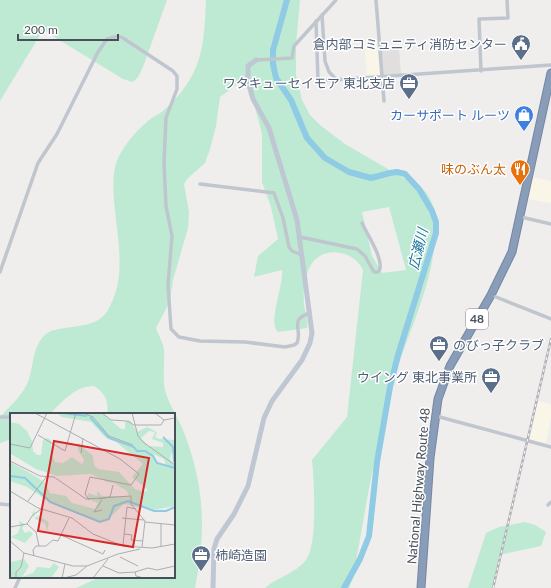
<svg xmlns="http://www.w3.org/2000/svg" width="551" height="588" font-family="Lato,'Noto Sans JP',sans-serif">
<style>
.commercial{fill:#faf6e7}
.education{fill:#e1dfde}
.green{fill:#beead3;fill-rule:evenodd}
.lines{fill:none;stroke-linecap:round;stroke-linejoin:round}
.river{stroke:#8fcbe4;stroke-width:6}
.highway-casing{stroke:#7487a4;stroke-width:9}
.street{stroke:#bfc6ce;stroke-width:3.5}
.secondary{stroke:#bfc7d3;stroke-width:5}
.highway{stroke:#899cb8;stroke-width:7}
.rail-casing{stroke:#b0b2b7;stroke-width:2.5}
.rail{stroke:#fff;stroke-width:1;stroke-dasharray:3;stroke-linecap:butt}
.labels{text-anchor:middle;stroke-width:3;stroke-linejoin:round;paint-order:stroke}
.shield{fill:#fff;stroke:#7e848b;stroke-width:1}
.shield-label{font-size:12px;font-weight:bold;fill:#474f59}
.service-label{font-size:13px;fill:#4e5e75;stroke:#fff;text-anchor:end}
.shop-label{font-size:13px;fill:#366cbe;stroke:#fff;text-anchor:end}
.food-label{font-size:13px;fill:#c56008;stroke:#fff;text-anchor:end}
.street-label{font-size:13px;fill:#474f59;stroke:#fff}
.water-label{font-size:14px;font-style:italic;fill:#18749b;stroke:#fff}
.inset-river{fill:none;stroke:#8fcbe4;stroke-width:2}
.inset-road{fill:none;stroke:#acaeb2;stroke-width:1}
.view{fill:#d62828;fill-opacity:0.15;stroke:#d62828;stroke-width:2}
.inset-edge{fill:none;stroke:#474f59;stroke-width:2}
</style>
<rect width="100%" height="100%" fill="#f0eded"/>
<g class="commercial">
<path d="M377 39 380 75 367 76 364 40Z"/>
<path d="M532 177 551 181V203L527 199Z"/>
<path d="M538 401 551 404V418L546 443 530 440Z"/>
</g>
<path class="education" d="M399 49 401 74 383 75 381 50Z"/>
<g class="green">
<path d="M0 0H167L143 67 138 77 133 82 123 79 43 30 0 101Z"/>
<path d="M206 0H300L296 45V75L302 100 310 115 320 125 345 144 424 190C440 208 437 233 433 256 426 300 405 340 393 383 375 447 365 513 353 578L349 588H265C277 577 295 574 306 560 318 545 314 480 312 460L347 417 363 270C354 250 322 245 311 265 304 276 303 291 304 304 305 313 309 319 307 328L278 332C267 322 284 286 282 270L254 277 258 256 278 239 271 207 262 182V134L247 77 220 97 216 126 210 149 205 163 187 179 184 184 189 212 188 228 173 280 170 301 156 328C158 334 161 339 163 345 166 354 162 377 165 390 169 406 180 420 185 435 205 489 206 532 195 588H76L100 577H174V414H107C109 401 105 393 94 386 75 386 63 401 50 414H11V439L0 443V417C10 406 22 396 28 382 34 366 32 346 46 334 51 330 59 329 65 328 95 323 104 325 115 294 130 251 102 190 119 156 126 143 137 130 148 121 152 117 158 115 163 111 202 76 204 49 206 0ZM389 207 406 270 382 273 372 256 362 212Z"/>
<path d="M525 522 535 525 546 532 541 546 499 555 493 588H468L486 533 499 527Z"/>
</g>
<g class="lines">
<path class="river" d="M287 0 273 50V64L276 78 291 100 307 138 325 158 349 172 371 178 390 173 397 172 405 174 419 189 432 211 436 222V233L398 355 390 387 377 462 369 536 360 559 344 588"/>
<g class="highway-casing">
<path id="highway" d="M421 588 430 458 438 399 450 366 491 295 512 252 551 73"/>
</g>
<g class="street">
<path d="M376 0 384 101"/>
<path d="M322 15 325 61 329 72 338 81"/>
<path d="M316 21 318 81 551 65"/>
<path d="M256 60 292 58 294 46 336 0"/>
<path d="M481 71 479 19 508 18 507 0"/>
<path d="M200 184 274 193 283 218 289 247 292 251 302 255"/>
<path d="M521 217 551 224"/>
<path d="M300 237 357 249 365 256 374 272H378C387 263 366 233 362 223"/>
<path d="M0 272 38 163 57 134 98 52 107 39 118 36 123 38 173 71 177 76V89L166 118 164 163 166 206 172 236 168 285 171 329 179 337 200 341 245 342 285 347 294 345 297 343C303 329 288 320 310 313"/>
<path d="M491 295 551 319"/>
<path d="M30 414H43"/>
<path d="M436 416 551 447"/>
<path d="M0 417H11"/>
<path d="M0 504 11 505"/>
<path d="M548 505 551 502"/>
<path d="M15 588 20 577"/>
</g>
<path class="secondary" d="M213 588 214 549 217 539 234 514 248 486 264 418 272 401 302 360 310 343 312 333 297 220 269 128 253 99 248 82V66L256 60"/>
<use href="#highway" class="highway"/>
<g class="rail-casing">
<path id="rail" d="M493 588 551 339"/>
</g>
<use href="#rail" class="rail"/>
</g>
<defs>
<g id="civic-pin" transform="scale(1)"><path d="M0 17L-7.5 6A9.5 9.5 0 1 1 7.5 6Z" fill="#5c6f8a" stroke="#fff"/><path d="M-.6-6.5H3V-4.5H.6V-3L4-1V1h2V6H-6V1h2V-1L-.6-3ZM-1.2 2.5V6h2.4V2.5Z" fill="#fff"/></g>
<g id="office-pin" transform="scale(1)"><path d="M0 17L-7.5 6A9.5 9.5 0 1 1 7.5 6Z" fill="#5c6f8a" stroke="#fff"/><path d="M-6-3h4V-5.5h4V-3h4V5H-6ZM-1-4.5V-3h2v-1.5ZM-6 0V1H6V0Z" fill="#fff"/></g>
<g id="shop-pin" transform="scale(1)"><path d="M0 17L-7.5 6A9.5 9.5 0 1 1 7.5 6Z" fill="#3f7fe0" stroke="#fff"/><path d="M-5-2.5h2.3a2.7 3.5 0 0 1 5.4 0H5L5.5 6h-11ZM-1.5-2.5h3a1.5 2.3 0 0 0-3 0Z" fill="#fff"/></g>
<g id="restaurant-pin" transform="scale(1)"><path d="M0 17L-7.5 6A9.5 9.5 0 1 1 7.5 6Z" fill="#e8710a" stroke="#fff"/><path d="M-5-6h1v4h1v-4h1v4h1v-4h1v5L-1.5 .5V6h-2V.5L-5-1ZM5-6V6H3V1.5H1.5Q1.5-4 5-6Z" fill="#fff"/></g>
</defs>
<g fill-rule="evenodd">
<use href="#civic-pin" x="521" y="44"/>
<use href="#office-pin" x="409" y="83"/>
<use href="#shop-pin" x="524" y="115"/>
<use href="#restaurant-pin" x="520" y="169"/>
<use href="#office-pin" x="439" y="345"/>
<use href="#office-pin" x="491" y="377"/>
<use href="#office-pin" x="201" y="555"/>
</g>
<g class="labels">
<rect class="shield" x="466" y="309" width="22" height="20" rx="3"/>
<g class="shield-label">
<text x="477" y="323">48</text>
</g>
<g class="service-label">
<text x="507" y="49">倉内部コミュニティ消防センター</text>
<text x="395" y="88">ワタキューセイモア 東北支店</text>
<text x="453" y="350" text-anchor="start">のびっ子クラブ</text>
<text x="477" y="382">ウイング 東北事業所</text>
<text x="215" y="560" text-anchor="start">柿崎造園</text>
</g>
<g class="shop-label">
<text x="510" y="120">カーサポート ルーツ</text>
</g>
<g class="food-label">
<text x="506" y="174">味のぶん太</text>
</g>
<g class="street-label">
<text transform="translate(418 486) rotate(-85)" y="5">National Highway Route 48</text>
</g>
<g class="water-label">
<text transform="translate(418 249) rotate(-76)" y="5">広瀬川</text>
</g>
</g>
<g transform="translate(10 413)">
<rect width="165" height="165" fill="#f0eded"/>
<path d="M47 0H92L111 16H115V9L120 7 127 19 137 14 147 19 145 24 149 26 164 27 165 38 161 41 160 46 165 53V93L143 97 114 91 96 108 89 109 35 86 17 74 0 68V49L27 64 35 70 40 80 56 83 62 90 85 96 88 90 77 86 78 80 87 83V78L92 83H119L117 78 104 70 97 69 81 61 47 63 26 56 1 41 0 9 9 11 17 18 22 28 23 38 27 42H31L33 27 37 25 41 27 42 42 45 49 53 50 62 44 72 51 74 47 68 37V30L83 43 84 52 88 56 109 59 125 76 134 79 138 77 122 64 133 51 105 28 96 25 81 9 52 4ZM139 18 145 19 142 26 153 30V34L138 33 131 25ZM143 41 154 46 156 53 145 48ZM25 96 24 105 28 103 39 109 37 118 35 110 25 106 22 101ZM9 108 15 111 12 115 15 120 20 118 23 121 15 130 1 124 8 120 10 114ZM14 146 19 153 12 164 23 160 27 154 40 155 44 150 49 154 41 165H0V149Z" fill="#beead3" fill-rule="evenodd"/>
<path class="inset-river" d="M53 0 77 3M80 4 99 25 124 34 127 38H135L143 43 147 50 165 55M153 24 163 34 164 49M0 63 15 65 40 89 90 109 99 106 104 93 118 88 144 98H156L165 94"/>
<path class="inset-road" d="M25 0 110 46 129 61 121 72 80 64 75 81 79 87M73 0 83 4 99 23 123 32M92 0 101 7 117 8 124 12H151L154 7M122 0 128 23 133 29 165 52M145 0 154 7 165 5M28 22 55 38 66 0M0 31 20 35 37 0M71 40 73 25M0 48 30 63 44 64 76 86 121 83V91L135 108 132 134M0 78 28 95 62 105 83 121 113 133 142 135 165 131M89 86 100 84 103 72M92 87 84 99 92 97M18 88 37 63M112 105 134 107M135 109 165 112M17 111 26 119 29 133M17 111 22 103 31 96M151 111V134M0 114 17 111M114 121 122 122 121 127 133 128M51 122 93 141 95 137M0 128 14 140 63 153H77L108 141 130 136M113 132 117 94 126 96M24 143 23 137 26 133H36L43 127 48 128 59 105M110 144 128 153M93 153 109 160 125 159 138 155 147 157 165 153M125 159 126 163 134 165M6 165V159L11 154 14 140M52 165 55 151M54 165 66 162 77 153M83 165 98 146"/>
<path class="view" d="M44 28 139 45 123 134 28 118Z"/>
<rect width="165" height="165" class="inset-edge"/>
</g>
<path d="M18 34v6h100v-6" fill="none" stroke="#474f59" stroke-width="2"/>
<text x="24" y="34" font-size="12" fill="#474f59" stroke="#ffffff" stroke-width="3" paint-order="stroke">200 m</text>
</svg>
